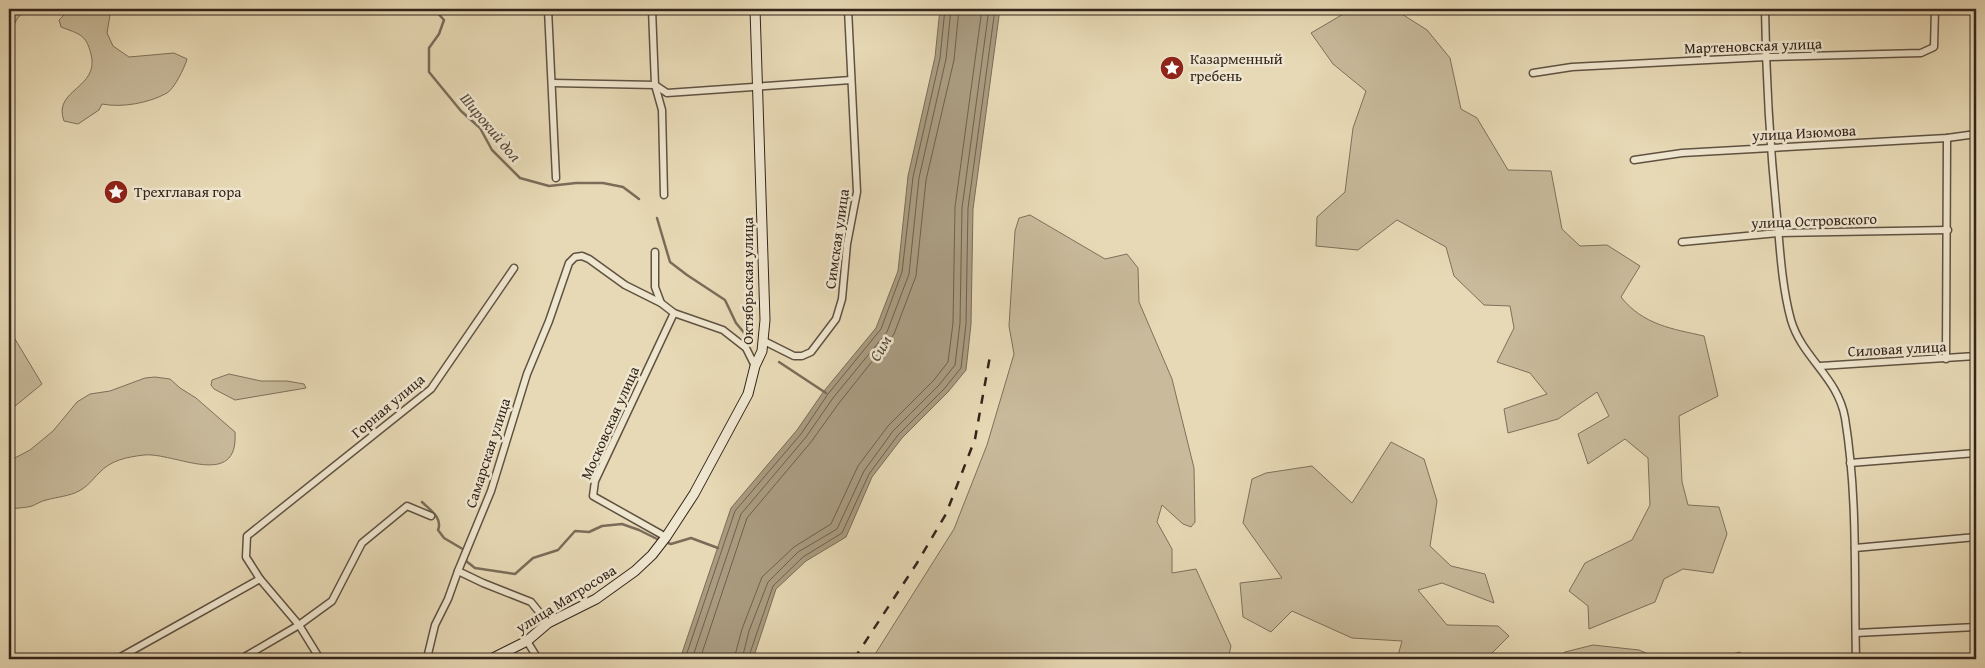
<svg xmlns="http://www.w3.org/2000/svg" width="1985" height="668" font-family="'Gentium Book Plus',serif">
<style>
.green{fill:#c8ba9b;stroke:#7e705c}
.water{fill:#aa9c81;stroke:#7a6c59}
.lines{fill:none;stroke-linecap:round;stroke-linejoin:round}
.shore{stroke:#6e604e;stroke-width:1}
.stream{stroke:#7a6c59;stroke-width:2.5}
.street-casing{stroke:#605242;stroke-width:9}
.secondary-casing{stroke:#33251c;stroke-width:11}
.street{stroke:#efe6cf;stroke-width:6}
.secondary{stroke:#efe6cf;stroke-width:9}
.rail{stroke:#33251c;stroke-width:2.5;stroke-dasharray:9 9;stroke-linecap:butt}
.labels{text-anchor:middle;stroke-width:5;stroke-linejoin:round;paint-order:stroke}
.street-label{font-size:15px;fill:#33251c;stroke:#efe6cf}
.poi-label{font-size:15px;fill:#33251c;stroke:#efe6cf;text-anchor:start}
.water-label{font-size:16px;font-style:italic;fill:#57493a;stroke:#efe6cf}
</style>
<rect width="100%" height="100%" fill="#e7d9b5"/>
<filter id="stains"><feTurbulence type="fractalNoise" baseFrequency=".004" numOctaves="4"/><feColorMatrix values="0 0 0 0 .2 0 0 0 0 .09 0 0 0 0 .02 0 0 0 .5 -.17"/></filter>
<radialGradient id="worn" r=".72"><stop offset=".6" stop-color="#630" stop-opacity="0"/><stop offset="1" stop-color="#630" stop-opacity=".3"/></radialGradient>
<g class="green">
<path d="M9 9H25L17 19 9 34Z"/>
<path d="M70 9H111L107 33 113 46 129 57 174 53 187 59C185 67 174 89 167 93 149 103 122 108 102 104L99 110 78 124 64 121C52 89 100 89 91 54 86 34 79 34 61 27L59 20Z"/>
<path d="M1346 9H1394L1427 30 1450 58 1461 109 1477 118 1508 170 1551 171 1562 229 1580 246 1607 245 1640 266 1621 297C1643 325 1673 329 1704 336L1718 396 1679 416 1682 482 1688 505 1719 507 1727 534 1713 573 1683 569 1664 579 1655 602 1589 629 1588 606 1569 591 1585 563 1632 540 1650 505 1648 458 1625 439 1588 464 1578 434 1609 416 1597 392 1558 419 1508 433 1504 409 1547 394 1530 373 1497 362 1514 328 1510 306 1484 305 1454 276 1446 247 1397 220 1358 250 1316 246 1317 217 1345 192 1353 128 1366 91 1333 64 1311 33 1345 13Z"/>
<path d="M1030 215 1105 259 1127 254 1138 268 1139 302 1172 379 1194 468 1195 522 1191 527 1183 524 1162 505 1157 522 1172 549V573L1196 569 1231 646 1228 659H872L954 529 987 445 1014 354 1009 326 1015 231 1019 218Z"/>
<path d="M9 329 42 384 9 411Z"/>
<path d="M229 374 261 381H287L304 384 306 388 235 400 214 389 211 385 212 380Z"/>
<path d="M155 377 170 379 180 388 196 398 235 432C239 491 174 452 144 455 127 457 111 460 99 473 92 480 88 486 79 491 70 496 57 497 46 500 41 501 37 504 32 506 25 508 16 508 9 509V461L30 450 53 431 77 402 90 394 110 391 145 378Z"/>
<path d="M1391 442 1424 459 1437 501 1430 546 1451 566 1485 574 1494 603 1442 583 1418 590 1447 625 1498 626 1509 636 1486 659H1397L1402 641 1352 638 1292 611 1271 632 1243 617 1240 583 1282 578 1243 523 1252 479 1266 473 1312 466 1352 503Z"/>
<path d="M1593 645 1639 650 1660 659H1556L1565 652Z"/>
<path d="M1740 652 1741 659H1712Z"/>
</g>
<path class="water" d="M940 9H1000L973 209 971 324 966 370 948 392 902 438 872 477 846 537 806 561 776 589 753 659H680L731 508 797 430 824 391 876 328 898 271 908 176 935 57Z"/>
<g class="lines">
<g class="shore">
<path d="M685 659 735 511 801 434 828 394 881 329 902 272 913 177 940 58 945 9"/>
<path d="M692 659 741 514 806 437 833 398 887 332 909 274 919 178 946 59 951 9"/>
<path d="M700 659 747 518 811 442 839 403 894 334 916 276 926 180 954 60 959 9"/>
<path d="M734 659 742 629 762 577 794 547 831 524 858 466 888 426 934 380 948 362 953 323 955 207 982 9"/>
<path d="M742 659 749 631 768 582 798 552 837 529 864 471 893 431 939 385 955 365 960 323 962 208 989 9"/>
<path d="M748 659 773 586 803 557 842 533 869 474 898 435 944 389 961 368 966 324 968 208 995 9"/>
</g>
<g class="stream">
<path d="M434 9 444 20 439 34 429 48V72L461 111 480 128 492 150 520 178 549 186 576 183H603L623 187 639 199"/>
<path d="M657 218 670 262 687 275 725 300 736 323 746 335 749 343"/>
<path d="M779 362 826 393"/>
<path d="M422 502C430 510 443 518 438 530L444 538 466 551"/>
<path d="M665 542 671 544 691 538 718 548"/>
<path d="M467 556 466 561 475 568 515 574 533 558 558 550 575 531 589 532 602 526 622 524 639 530 659 540"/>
</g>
<g class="street-casing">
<g id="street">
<path d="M548 9 556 178"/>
<path d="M652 9 655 85 662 110 664 195"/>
<path d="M1765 9C1766 78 1770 147 1777 216 1780 250 1782 287 1791 320 1802 358 1838 377 1845 418 1858 498 1854 579 1856 659"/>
<path d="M1533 73 1572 67 1766 57 1921 53 1934 47 1935 9"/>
<path d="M553 83 655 85 667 93 851 80"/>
<path d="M1634 160 1682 153 1947 138 1976 134"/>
<path d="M1682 242 1778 233 1948 230"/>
<path d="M655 252V287L661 303"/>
<path d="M764 341 794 356H802L811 352 836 319 842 299 847 244 857 192 848 9"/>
<path d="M1946 359 1947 138"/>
<path d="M1820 366 1976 356"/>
<path d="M1850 463 1976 453"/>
<path d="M666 537 593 496 595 481 674 313"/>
<path d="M1855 548 1976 537"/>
<path d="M458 571 483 583 531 602 548 623"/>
<path d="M260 579 246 557 247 536 431 389 514 268"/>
<path d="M1856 633 1976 627"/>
<path d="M527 641 538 659"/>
<path d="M117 659 260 579 299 625 320 659"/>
<path d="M241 659 299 625 332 601 362 543 407 506 431 516"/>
<path d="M429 659 428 654 435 625 448 599 458 571 491 491 527 374 549 321 569 263 575 257 582 256 589 259 625 285 661 303 674 313 723 330 746 348 755 366"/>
</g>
</g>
<g class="secondary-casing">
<path id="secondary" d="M491 659 527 641 548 623 596 599 635 571 652 555 666 537 694 494 748 394 755 366 762 351 765 320 755 9"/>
</g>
<use href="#street" class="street"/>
<use href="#secondary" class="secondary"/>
<path class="rail" d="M854 659 917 563 946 514 975 439 990 356"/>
</g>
<defs>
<g id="sight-disc" transform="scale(1.25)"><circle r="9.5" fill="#8f2418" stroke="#efe6cf"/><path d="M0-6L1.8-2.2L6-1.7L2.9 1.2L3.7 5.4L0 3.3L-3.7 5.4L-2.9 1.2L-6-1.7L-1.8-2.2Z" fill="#fff"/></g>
</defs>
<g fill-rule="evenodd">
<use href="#sight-disc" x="1172" y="68"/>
<use href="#sight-disc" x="116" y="192"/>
</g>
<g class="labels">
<g class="street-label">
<text transform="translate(1753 46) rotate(-2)" y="5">Мартеновская улица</text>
<text transform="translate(1804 133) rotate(-3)" y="5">улица Изюмова</text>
<text transform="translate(1814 221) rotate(-2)" y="5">улица Островского</text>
<text transform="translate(837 239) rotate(-82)" y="5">Симская улица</text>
<text transform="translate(748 281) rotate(-90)" y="5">Октябрьская улица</text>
<text transform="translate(1897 349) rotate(-3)" y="5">Силовая улица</text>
<text transform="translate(388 406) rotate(-40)" y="5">Горная улица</text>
<text transform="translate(610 423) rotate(-66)" y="5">Московская улица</text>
<text transform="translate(488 453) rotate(-72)" y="5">Самарская улица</text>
<text transform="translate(566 599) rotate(-32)" y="5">улица Матросова</text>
</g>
<g class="poi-label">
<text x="1190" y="64">Казарменный<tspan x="1190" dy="17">гребень</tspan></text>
<text x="134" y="197">Трехглавая гора</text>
</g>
<g class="water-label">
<text transform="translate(491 127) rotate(50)" y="6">Широкий дол</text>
<text transform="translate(880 348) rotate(-59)" y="6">Сим</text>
</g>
</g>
<rect width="1985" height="668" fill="none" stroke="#e7d9b5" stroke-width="30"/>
<rect x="10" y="10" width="1965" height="648" fill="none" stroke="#33251c" stroke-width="2.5"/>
<rect x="15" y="15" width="1955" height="638" fill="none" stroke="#33251c"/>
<rect width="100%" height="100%" filter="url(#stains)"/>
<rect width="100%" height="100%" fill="url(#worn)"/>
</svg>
